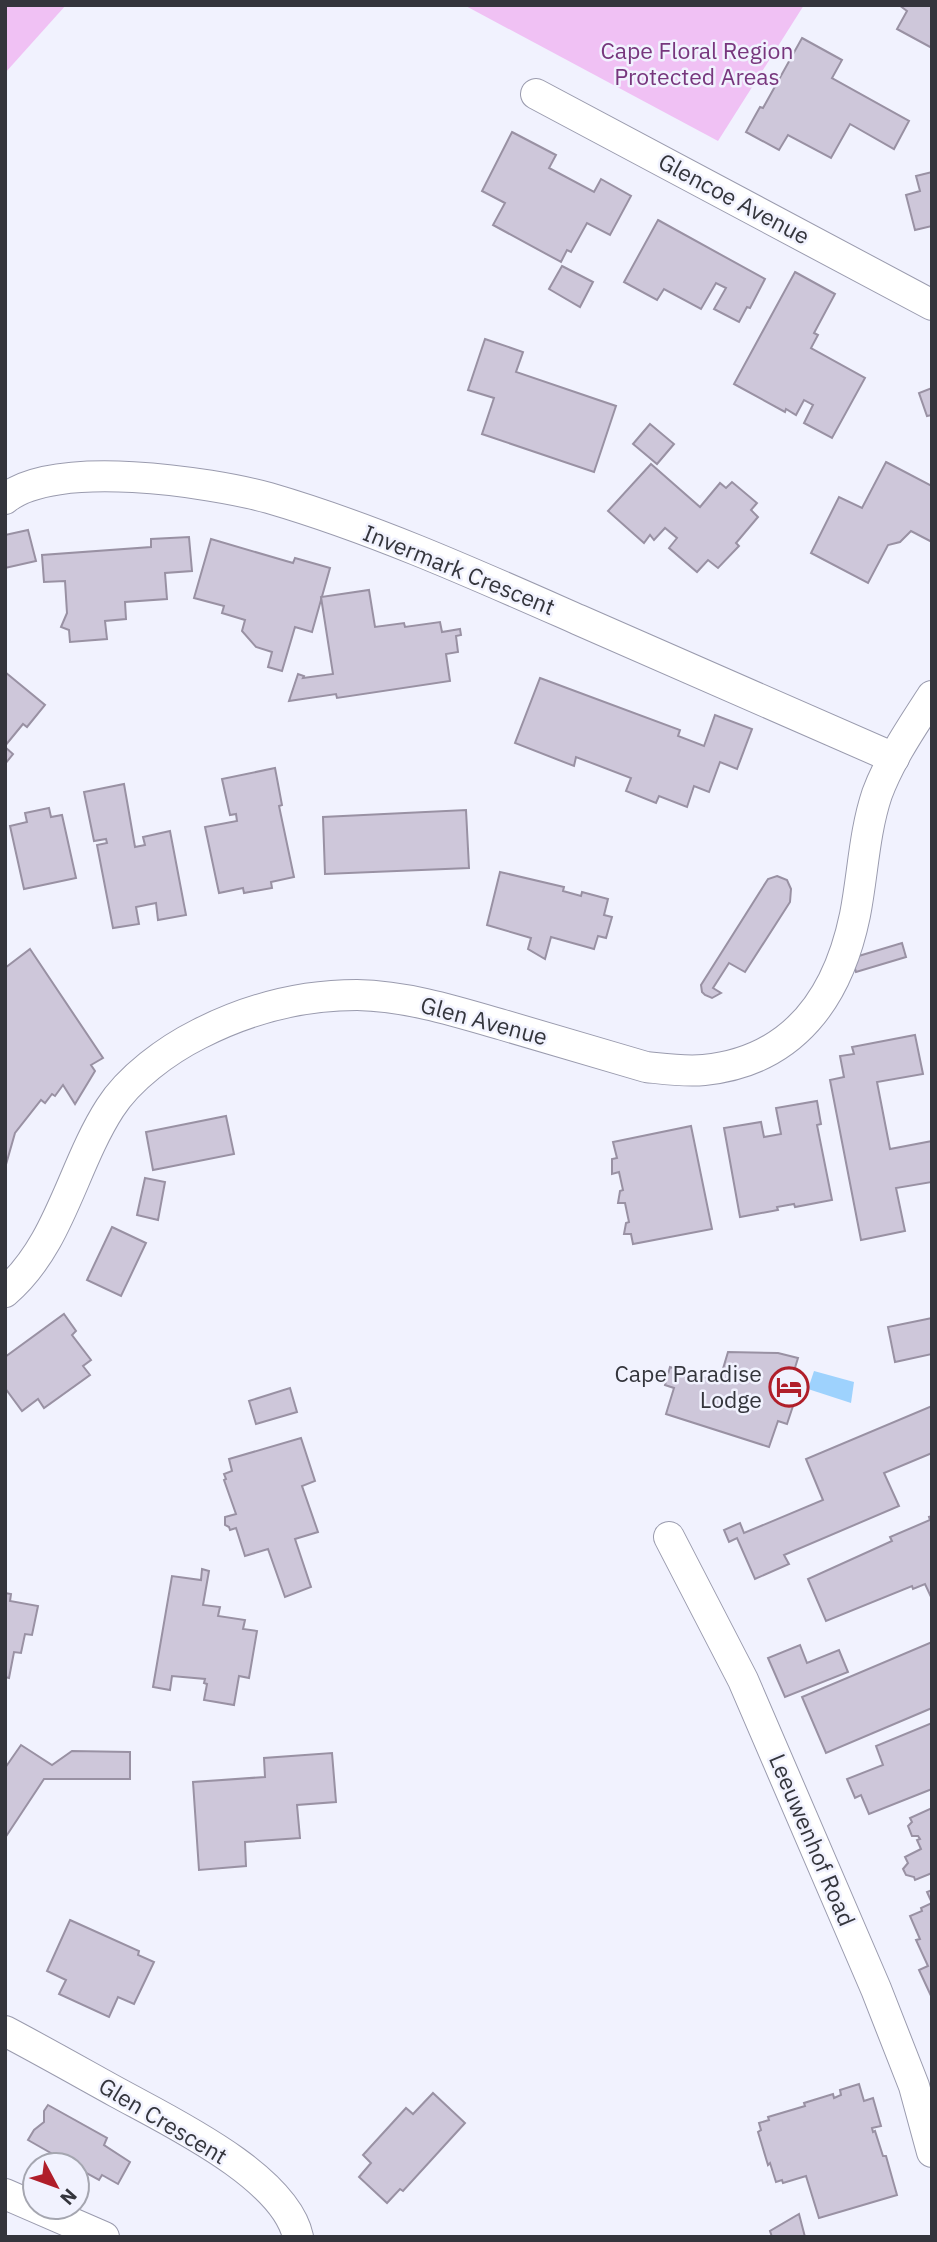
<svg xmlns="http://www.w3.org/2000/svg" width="937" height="2242" font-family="'IBM Plex Sans',sans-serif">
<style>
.green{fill:#f0c1f4}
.water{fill:#9ed2fd}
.building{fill:#cec7da;stroke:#9991a3;stroke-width:2}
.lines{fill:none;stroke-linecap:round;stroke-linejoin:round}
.street-casing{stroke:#9a9bae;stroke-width:32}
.street{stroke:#fff;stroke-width:30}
.labels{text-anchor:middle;stroke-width:5;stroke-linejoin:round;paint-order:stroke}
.park-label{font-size:23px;fill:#77367d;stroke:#f1f2fe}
.street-label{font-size:23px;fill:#34353c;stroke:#f1f2fe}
.poi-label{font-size:23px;fill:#34353c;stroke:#f1f2fe;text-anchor:end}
</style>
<rect width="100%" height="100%" fill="#f1f2fe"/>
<g class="green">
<path d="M5 5H66L5 73Z"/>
<path d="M464 5H804L718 141Z"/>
</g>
<path class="water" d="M814 1371 854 1382 851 1403 808 1389Z"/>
<g class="building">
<path d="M899 5H932V48L897 29 907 11Z"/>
<path d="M802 38 842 60 832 78 909 121 894 149 850 124 831 158 788 135 779 150 746 132 760 107 763 108Z"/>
<path d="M512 132 556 155 549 168 594 192 601 179 631 196 610 235 587 223 571 252 567 250 561 262 493 225 505 203 482 191Z"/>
<path d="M932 172V226L915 230 906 195 920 191 916 176Z"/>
<path d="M658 220 765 279 750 308 747 307 739 322 714 309 726 288 716 283 701 309 664 289 657 300 624 282Z"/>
<path d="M562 266 593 282 580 307 549 289Z"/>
<path d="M795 272 835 294 814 333 818 335 811 348 865 378 832 438 804 423 813 405 804 400 796 415 786 409 785 412 734 384Z"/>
<path d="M485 339 523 352 516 372 616 406 594 472 482 434 494 398 468 390Z"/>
<path d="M932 388V415L927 416 919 393Z"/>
<path d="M650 424 674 444 657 464 633 444Z"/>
<path d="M886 462 932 486V542L911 531 900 542 888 545 868 583 811 553 839 497 862 508Z"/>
<path d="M651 464 700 507 720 483 726 488 732 482 757 503 751 510 758 517 736 543 739 546 718 568 708 560 697 572 669 548 677 538 665 528 654 540 650 535 644 543 608 511Z"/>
<path d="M28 530 36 561 5 568V535Z"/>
<path d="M189 537 192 571 165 573 167 599 125 602 126 619 105 621 107 639 70 642 69 630 61 627 67 613 65 581 44 582 42 555 151 547V539Z"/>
<path d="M211 539 293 563 295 558 330 568 312 632 295 627 282 671 268 667 272 652 256 647 242 631 245 620 222 613 224 606 194 598Z"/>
<path d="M369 590 375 627 404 623 405 627 440 622 442 632 460 629 461 635 456 636 458 652 446 654 450 681 337 698 336 694 289 701 298 674 304 676 303 678 333 674 321 597Z"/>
<path d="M5 672 45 705 27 727 23 724 5 746Z"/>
<path d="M540 678 680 730 678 736 704 746 715 715 752 729 737 769 720 762 709 792 694 786 687 807 659 796 656 803 626 791 631 778 576 757 574 766 515 743Z"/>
<path d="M5 747 13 754 5 764Z"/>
<path d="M275 768 282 805 279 806 294 877 271 882 272 888 244 893 243 888 219 893 205 827 237 821 236 814 230 815 222 779Z"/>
<path d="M124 784 135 847 145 845 143 837 170 831 186 915 158 920 156 903 136 907 139 924 113 928 97 845 107 843 106 839 94 841 84 792Z"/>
<path d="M49 808 51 817 62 815 76 878 24 889 10 826 27 822 25 813Z"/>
<path d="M466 810 469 868 325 874 323 817Z"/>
<path d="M500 872 564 887 563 891 581 896 582 892 608 899 604 915 612 917 606 938 598 936 594 949 551 937 545 959 528 949 531 938 487 925Z"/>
<path d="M777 876 787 880 791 889 790 902 745 972 729 963 713 988 721 993 712 998 705 995 702 992 701 985 768 879Z"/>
<path d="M902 943 906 957 856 972 852 958Z"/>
<path d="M30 949 103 1058 91 1065 95 1071 75 1104 63 1085 55 1096 52 1094 45 1103 41 1100 15 1133 5 1168V968Z"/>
<path d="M915 1035 923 1074 877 1082 890 1149 932 1141V1182L896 1188 905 1231 861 1240 830 1080 844 1077 840 1056 854 1054 852 1047Z"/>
<path d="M817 1101 821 1124 817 1125 832 1200 795 1207 794 1204 777 1207 778 1210 740 1217 724 1128 761 1122 764 1137 781 1134 776 1108Z"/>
<path d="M226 1116 234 1154 153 1170 146 1132Z"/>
<path d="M691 1126 712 1229 633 1244 631 1234H624L626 1223 629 1222 625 1203H618L620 1191 623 1190 619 1172 612 1174V1159L617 1158 613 1142Z"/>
<path d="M145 1178 165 1182 158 1220 137 1215Z"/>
<path d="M112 1227 146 1243 121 1296 87 1280Z"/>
<path d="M64 1314 76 1331 72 1335 91 1360 83 1366 90 1375 44 1408 38 1399 22 1411 5 1388V1357Z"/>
<path d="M932 1318V1354L895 1362 888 1327Z"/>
<path d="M728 1352 778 1353 798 1358 784 1403 793 1406 787 1424 778 1421 769 1447 666 1414 674 1388 665 1385 670 1367 719 1382Z"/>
<path d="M290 1388 297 1412 256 1424 249 1401Z"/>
<path d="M932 1406V1453L884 1473 899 1506 784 1555 789 1564 755 1579 737 1538 729 1542 724 1530 740 1523 744 1533 823 1500 806 1459Z"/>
<path d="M301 1438 315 1481 302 1486 318 1532 295 1539 311 1587 285 1597 268 1549 245 1556 236 1528 230 1530 229 1527 225 1525V1517L236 1514 224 1480 226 1479 224 1474 232 1471 229 1459Z"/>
<path d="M932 1516V1599L925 1584 913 1589 912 1586 826 1621 808 1579 892 1541 890 1537 930 1520 929 1517Z"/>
<path d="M202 1569 209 1571 203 1605 220 1607 218 1616 245 1620 243 1629 257 1631 249 1678 239 1676 234 1705 204 1700 207 1684 204 1683 205 1679 172 1676 170 1690 153 1687 172 1576 201 1580Z"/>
<path d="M5 1593 11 1594 10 1601 38 1606 32 1635 25 1634 21 1653 14 1652 9 1678 5 1677Z"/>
<path d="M932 1642V1708L826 1753 802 1697Z"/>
<path d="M800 1645 807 1663 839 1650 848 1672 785 1697 768 1658Z"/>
<path d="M932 1723V1789L869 1814 861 1795 855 1798 847 1779 883 1765 876 1746Z"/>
<path d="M21 1745 52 1765 72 1751 130 1752V1779H44L5 1838V1768Z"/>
<path d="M332 1753 336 1802 297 1805 300 1838 245 1842 246 1866 199 1870 193 1782 265 1777 264 1758Z"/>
<path d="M932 1808V1873L915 1880 914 1877 906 1875 903 1869 908 1863 905 1857 921 1849 917 1840 920 1839 918 1836H912L908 1826 912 1822 910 1818Z"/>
<path d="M932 1890V1998L919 1970 928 1966 916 1940 920 1939 910 1916 922 1911 921 1908 932 1903 927 1892Z"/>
<path d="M70 1920 139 1951 138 1955 154 1962 134 2004 118 1997 109 2017 59 1994 66 1980 47 1971Z"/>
<path d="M859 2084 864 2101 873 2098 881 2126 872 2128 873 2132 875 2131 883 2156H886L897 2195 819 2218 806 2176 783 2183 782 2180 776 2182 770 2163 768 2165 758 2132 761 2130 759 2123 769 2120 768 2117 805 2106 804 2103 833 2094 834 2098 841 2095 840 2090Z"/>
<path d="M433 2093 465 2123 403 2191 400 2189 387 2203 359 2177 371 2163 363 2155 406 2108 413 2114Z"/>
<path d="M48 2105 107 2138 104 2145 130 2162 118 2184 102 2175 99 2180 77 2168V2165H72L28 2140 34 2130 44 2122V2111Z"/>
<path d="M799 2214 805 2237H772L770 2231Z"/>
</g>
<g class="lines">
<g class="street-casing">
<g id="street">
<path d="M536 94 932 305"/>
<path d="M5 499C54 458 210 482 269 498 375 529 477 575 579 620 684 666 789 712 894 758"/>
<path d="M5 1292C60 1245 72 1167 110 1108 129 1078 167 1050 199 1034 248 1009 302 995 357 995 407 996 455 1011 503 1025 550 1039 598 1053 646 1067 665 1069 685 1072 704 1070 794 1061 838 997 855 915 863 874 864 833 877 794 890 759 912 727 932 696"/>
<path d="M669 1537 743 1680 876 1989 914 2086 932 2152"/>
<path d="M5 2031C43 2051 80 2072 118 2093 169 2121 285 2176 298 2237"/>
<path d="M5 2194 104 2237"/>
</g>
</g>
<use href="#street" class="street"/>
</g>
<defs>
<g id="hotel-ring" transform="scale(2.0125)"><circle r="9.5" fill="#f1f2fe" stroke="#b01e2a" stroke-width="1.5"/><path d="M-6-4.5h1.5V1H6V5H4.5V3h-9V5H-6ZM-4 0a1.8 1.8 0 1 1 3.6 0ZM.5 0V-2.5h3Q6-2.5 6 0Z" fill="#b01e2a"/></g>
</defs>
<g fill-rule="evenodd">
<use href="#hotel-ring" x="789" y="1387"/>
</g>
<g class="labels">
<g class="park-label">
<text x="697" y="59">Cape Floral Region<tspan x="697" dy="26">Protected Areas</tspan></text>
</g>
<g class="street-label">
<text transform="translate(734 199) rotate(28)" y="8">Glencoe Avenue</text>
<text transform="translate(459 570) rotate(22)" y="8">Invermark Crescent</text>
<text transform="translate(484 1021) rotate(15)" y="8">Glen Avenue</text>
<text transform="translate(812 1840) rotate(67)" y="8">Leeuwenhof Road</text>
<text transform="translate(163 2121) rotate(31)" y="8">Glen Crescent</text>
</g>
<g class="poi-label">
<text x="762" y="1382">Cape Paradise<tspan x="762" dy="26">Lodge</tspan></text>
</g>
</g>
<rect width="937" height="2242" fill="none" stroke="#34353c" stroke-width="14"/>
<g transform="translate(56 2186) rotate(131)"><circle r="33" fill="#f1f2fe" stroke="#a5a6b0" stroke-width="2"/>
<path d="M0-5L12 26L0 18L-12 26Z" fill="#b01e2a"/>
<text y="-10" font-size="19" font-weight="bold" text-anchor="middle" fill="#34353c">N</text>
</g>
</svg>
